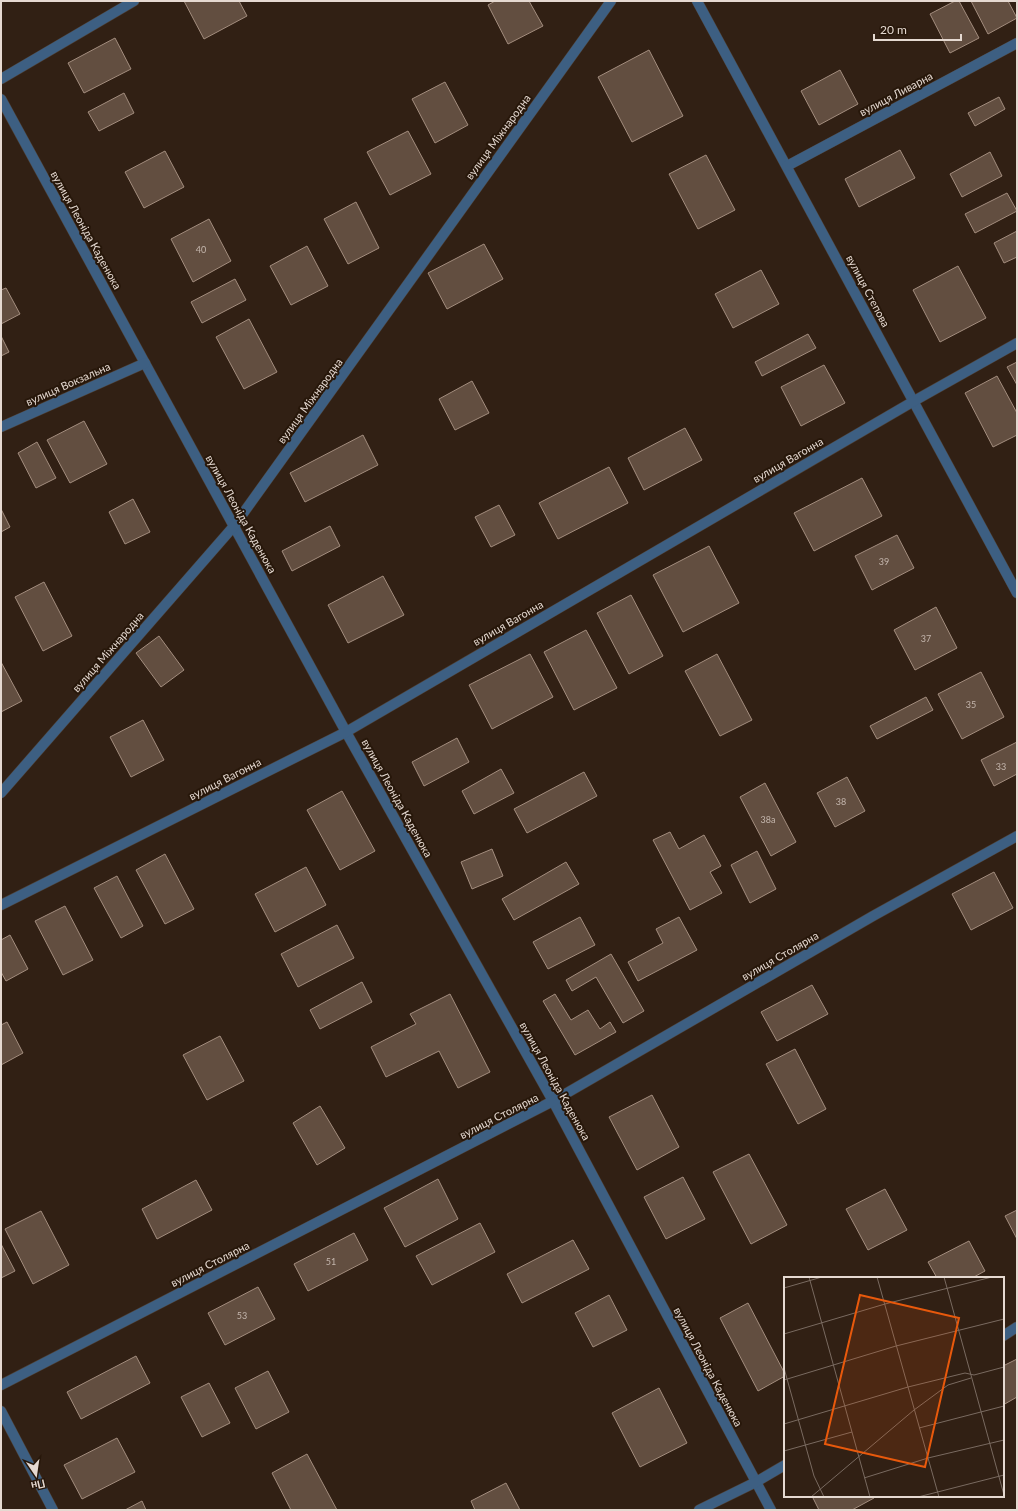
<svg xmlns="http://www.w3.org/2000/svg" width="1018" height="1511" font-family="Lato,sans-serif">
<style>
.building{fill:#624e40;stroke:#a38d7e}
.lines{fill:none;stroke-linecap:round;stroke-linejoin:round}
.street-casing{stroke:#4e3e32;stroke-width:11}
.street{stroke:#3d5f82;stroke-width:10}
.labels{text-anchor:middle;stroke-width:4;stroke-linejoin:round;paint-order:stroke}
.number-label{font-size:9px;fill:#c4b6ad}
.street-label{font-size:11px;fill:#e5d9d1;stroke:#27170a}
.inset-road{fill:none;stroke:#796a60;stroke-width:1}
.view{fill:#e8590c;fill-opacity:0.15;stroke:#e8590c;stroke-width:2}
.inset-edge{fill:none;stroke:#e5d9d1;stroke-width:2}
</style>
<rect width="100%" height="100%" fill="#312014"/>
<g class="building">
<path d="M184 1H239L247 16 204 39Z"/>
<path d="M495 1H529L543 26 508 44 488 5Z"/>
<path d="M955 1H959L979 38 950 53 930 14Z"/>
<path d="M971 1H1008L1017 18 988 34Z"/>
<path d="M115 38 131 69 84 93 68 63Z"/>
<path d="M649 50 683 116 632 142 598 77Z"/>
<path d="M840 70 858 104 819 125 801 91Z"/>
<path d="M445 82 468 125 435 143 412 99Z"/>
<path d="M124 93 134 113 99 131 88 112Z"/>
<path d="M999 97 1005 109 975 126 968 113Z"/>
<path d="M408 131 431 174 390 195 367 152Z"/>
<path d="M900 150 915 178 859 207 845 179Z"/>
<path d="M165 151 184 187 144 208 125 172Z"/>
<path d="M990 152 1002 176 962 197 950 174Z"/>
<path d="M706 155 735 210 698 229 669 174Z"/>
<path d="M1007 193 1017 211 975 233 965 214Z"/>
<path d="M356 202 379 248 348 264 324 219Z"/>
<path d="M209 219 231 261 193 282 171 239Z"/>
<path d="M1017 231V257L1004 263 994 243Z"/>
<path d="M484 244 503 279 447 309 428 273Z"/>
<path d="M307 246 328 286 291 305 270 266Z"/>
<path d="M958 266 986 318 940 342 913 290Z"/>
<path d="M761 270 779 304 733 328 715 294Z"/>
<path d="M235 279 246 300 202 323 191 302Z"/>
<path d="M6 288 20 314 1 324V290Z"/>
<path d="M249 319 277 372 244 389 216 337Z"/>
<path d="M808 334 816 348 762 376 755 362Z"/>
<path d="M1 336 9 352 1 356Z"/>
<path d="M1017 362V385L1007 367Z"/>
<path d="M824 365 845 403 801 426 781 387Z"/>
<path d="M997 376 1017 413V435L993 447 965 393Z"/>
<path d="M472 381 489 413 455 430 439 399Z"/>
<path d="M84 421 107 464 70 483 47 440Z"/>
<path d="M685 428 702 460 644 490 628 458Z"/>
<path d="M363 435 378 465 305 502 290 473Z"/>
<path d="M37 442 56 478 36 488 18 453Z"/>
<path d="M609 467 628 503 558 539 539 503Z"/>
<path d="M862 478 882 516 814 551 794 513Z"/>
<path d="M133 499 150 532 125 544 109 512Z"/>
<path d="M499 505 515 535 491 547 475 517Z"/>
<path d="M1 509 10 527 1 532Z"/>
<path d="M330 526 340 546 292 571 282 551Z"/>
<path d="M897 535 914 568 872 590 855 556Z"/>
<path d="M709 546 739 603 683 632 653 575Z"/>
<path d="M383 576 404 615 348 643 328 605Z"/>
<path d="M44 582 72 636 43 651 15 597Z"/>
<path d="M631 595 663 656 629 674 597 613Z"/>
<path d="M936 607 957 648 915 670 894 630Z"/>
<path d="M586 630 617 688 574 710 544 652Z"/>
<path d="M159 636 184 670 161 687 136 653Z"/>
<path d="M530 654 553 697 492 729 469 685Z"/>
<path d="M717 654 752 720 720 736 685 671Z"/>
<path d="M1 662 22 701 1 712Z"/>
<path d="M981 672 1004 717 962 739 938 694Z"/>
<path d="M926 697 933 710 877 739 870 726Z"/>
<path d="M143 720 164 760 131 777 110 737Z"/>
<path d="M457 738 469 762 424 786 412 762Z"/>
<path d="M1017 742V774L994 786 981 760Z"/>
<path d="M501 769 514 793 474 814 462 791Z"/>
<path d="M584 772 597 796 527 833 514 809Z"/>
<path d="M847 777 865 811 835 827 817 793Z"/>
<path d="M765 783 796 842 771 856 740 797Z"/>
<path d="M342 791 375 851 340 870 307 810Z"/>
<path d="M670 832 679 849 704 835 721 866 710 872 722 893 690 910 653 840Z"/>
<path d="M492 849 503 876 472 889 461 862Z"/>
<path d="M757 851 776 889 750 903 731 865Z"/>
<path d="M165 854 194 909 165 924 136 870Z"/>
<path d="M566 862 579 884 514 920 502 899Z"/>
<path d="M306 867 326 905 275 932 255 894Z"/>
<path d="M994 872 1013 908 971 930 952 894Z"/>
<path d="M117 876 143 926 121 938 94 888Z"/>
<path d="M65 906 93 960 63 975 35 921Z"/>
<path d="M580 917 595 945 548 969 533 942Z"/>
<path d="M679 917 697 950 638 981 628 962 663 943 656 929Z"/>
<path d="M337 925 354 958 298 987 281 954Z"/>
<path d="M10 935 28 969 6 981 1 972V940Z"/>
<path d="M611 954 644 1011 623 1023 596 977 572 991 566 980Z"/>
<path d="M362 982 372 1002 320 1029 310 1010Z"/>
<path d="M812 985 828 1014 777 1041 761 1012Z"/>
<path d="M450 994 490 1072 458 1088 439 1051 386 1077 371 1047 416 1024 410 1014Z"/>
<path d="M555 994 571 1020 588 1010 600 1029 610 1022 616 1032 575 1055 543 1001Z"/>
<path d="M7 1022 23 1053 1 1065V1025Z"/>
<path d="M220 1036 244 1081 207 1100 183 1055Z"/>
<path d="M795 1049 826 1109 798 1124 766 1064Z"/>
<path d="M652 1095 679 1147 637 1170 609 1117Z"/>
<path d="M320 1106 345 1148 317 1165 293 1123Z"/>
<path d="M749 1154 787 1225 751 1244 713 1172Z"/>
<path d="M683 1177 705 1219 666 1239 644 1197Z"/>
<path d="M438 1179 458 1219 405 1247 384 1208Z"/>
<path d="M196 1180 212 1210 157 1239 142 1209Z"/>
<path d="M885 1189 907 1230 868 1250 846 1209Z"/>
<path d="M1017 1210V1239L1005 1216Z"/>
<path d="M41 1211 69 1265 33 1284 5 1229Z"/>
<path d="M480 1223 495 1252 432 1285 416 1256Z"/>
<path d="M354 1233 368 1260 308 1291 294 1264Z"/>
<path d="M573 1240 589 1269 522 1303 507 1274Z"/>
<path d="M969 1241 985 1271 972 1278H937L928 1262Z"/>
<path d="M1 1244 15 1271 1 1278Z"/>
<path d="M258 1287 275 1319 225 1345 208 1313Z"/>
<path d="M609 1295 627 1330 593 1347 575 1313Z"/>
<path d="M748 1303 785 1374V1376L758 1391 720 1318Z"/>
<path d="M136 1356 150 1383 81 1419 67 1392Z"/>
<path d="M1017 1359V1397L1003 1405V1366Z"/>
<path d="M268 1371 289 1412 256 1429 235 1388Z"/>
<path d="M209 1383 230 1423 202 1437 181 1397Z"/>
<path d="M659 1388 687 1443 640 1467 612 1413Z"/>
<path d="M117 1438 135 1472 82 1499 64 1465Z"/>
<path d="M307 1454 337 1510H291L272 1473Z"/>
<path d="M506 1483 520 1510H475L471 1501Z"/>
<path d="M812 1496H873L874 1498 852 1510H819Z"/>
<path d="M142 1501 146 1510H125Z"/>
</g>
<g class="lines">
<g class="street-casing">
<g id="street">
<path d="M697 1 1017 593"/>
<path d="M1 79 134 1"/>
<path d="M1 99 346 732 553 1101 771 1510"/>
<path d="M787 166 1017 43"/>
<path d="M1 427 145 363"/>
<path d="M1 793 234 526 611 1"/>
<path d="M1 905 346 732 914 401 1017 343"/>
<path d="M1003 1336 1017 1327"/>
<path d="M1 1385 553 1101 873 916 1017 836"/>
<path d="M1 1411 53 1510"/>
<path d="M699 1510 756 1482 785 1465"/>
</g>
</g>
<use href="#street" class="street"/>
</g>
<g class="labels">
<g class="number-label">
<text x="201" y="253">40</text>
<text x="884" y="565">39</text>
<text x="926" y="642">37</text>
<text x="971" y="708">35</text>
<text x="1001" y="770">33</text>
<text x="841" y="805">38</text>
<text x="768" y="823">38а</text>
<text x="331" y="1265">51</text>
<text x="242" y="1319">53</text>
</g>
<g class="street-label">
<text transform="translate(896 94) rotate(-28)" y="4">вулиця Ливарна</text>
<text transform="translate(498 137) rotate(-54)" y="4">вулиця Міжнародна</text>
<text transform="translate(86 230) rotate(61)" y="4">вулиця Леоніда Каденюка</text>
<text transform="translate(868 291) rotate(62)" y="4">вулиця Степова</text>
<text transform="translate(68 384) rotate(-24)" y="4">вулиця Вокзальна</text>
<text transform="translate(310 401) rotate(-54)" y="4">вулиця Міжнародна</text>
<text transform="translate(788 460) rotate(-30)" y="4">вулиця Вагонна</text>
<text transform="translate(241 514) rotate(61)" y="4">вулиця Леоніда Каденюка</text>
<text transform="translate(508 623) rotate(-30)" y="4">вулиця Вагонна</text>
<text transform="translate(108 652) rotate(-49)" y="4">вулиця Міжнародна</text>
<text transform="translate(225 779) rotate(-27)" y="4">вулиця Вагонна</text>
<text transform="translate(397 798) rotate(61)" y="4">вулиця Леоніда Каденюка</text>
<text transform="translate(780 956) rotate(-30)" y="4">вулиця Столярна</text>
<text transform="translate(555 1081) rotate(61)" y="4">вулиця Леоніда Каденюка</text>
<text transform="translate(499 1116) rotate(-27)" y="4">вулиця Столярна</text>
<text transform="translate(210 1264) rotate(-27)" y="4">вулиця Столярна</text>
<text transform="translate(708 1367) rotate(62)" y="4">вулиця Леоніда Каденюка</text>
</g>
</g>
<g transform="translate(784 1277)">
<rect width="220" height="220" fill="#312014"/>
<path class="inset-road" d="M25 0 86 220M93 0 155 220M160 0 220 218M0 11 38 0M0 57 101 27 208 0M0 91 30 199 40 220M0 103 112 69 220 42M0 147 124 110 181 96 190 98 220 90M135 151 220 129M0 174 68 155M80 201 144 181 220 163M27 220 130 133 164 108 187 101M134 220 220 198"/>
<path class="view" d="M76 18 175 41 141 190 41 167Z"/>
<rect width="220" height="220" class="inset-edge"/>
</g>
<rect width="1018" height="1511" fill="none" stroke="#e5d9d1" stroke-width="4"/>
<g transform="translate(36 1475) rotate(167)" stroke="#27170a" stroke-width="3" paint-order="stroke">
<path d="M0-3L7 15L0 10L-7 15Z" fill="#e5d9d1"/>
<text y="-6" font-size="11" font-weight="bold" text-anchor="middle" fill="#e5d9d1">Пн</text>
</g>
<path d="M874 34v6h87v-6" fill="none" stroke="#e5d9d1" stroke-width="2"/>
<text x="880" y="34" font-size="12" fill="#e5d9d1" stroke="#27170a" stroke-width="3" paint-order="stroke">20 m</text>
</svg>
